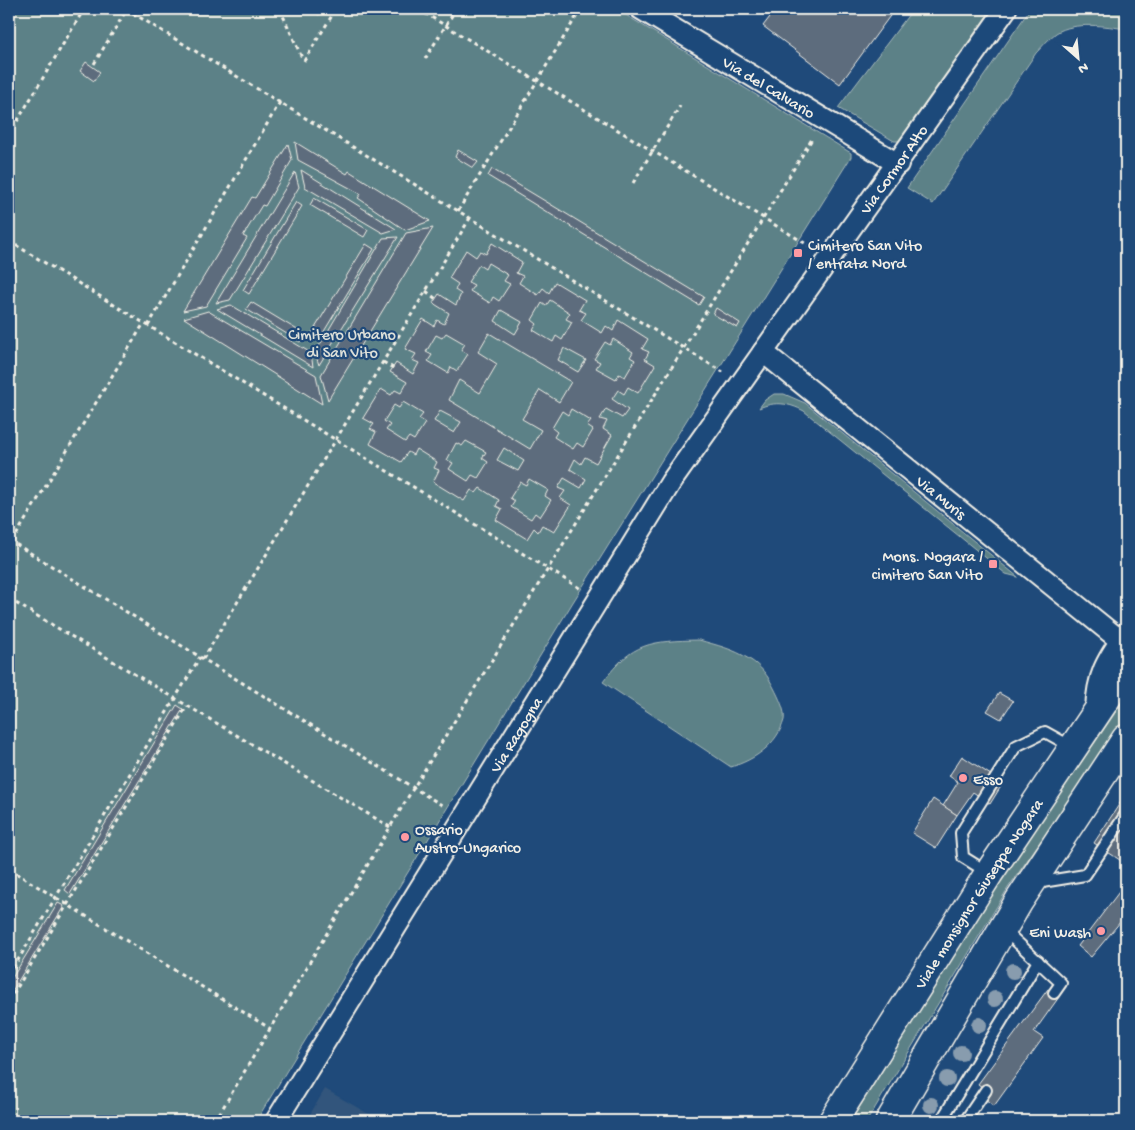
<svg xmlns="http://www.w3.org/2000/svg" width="1135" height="1130" font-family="'Gochi Hand',sans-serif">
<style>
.built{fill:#32547b}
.green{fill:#5b8187;stroke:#a8b9b8}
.building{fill:#5d6c7d;stroke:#f4f1e8;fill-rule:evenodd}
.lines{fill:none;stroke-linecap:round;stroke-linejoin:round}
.service-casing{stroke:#f4f1e8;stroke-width:14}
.minor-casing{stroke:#f4f1e8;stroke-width:24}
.secondary-casing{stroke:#f4f1e8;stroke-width:31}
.path{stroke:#f4f1e8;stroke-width:3;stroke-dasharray:4 4;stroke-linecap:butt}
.service{stroke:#1f4a7a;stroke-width:10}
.minor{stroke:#1f4a7a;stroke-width:20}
.secondary{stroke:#1f4a7a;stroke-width:28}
.tree{fill:#889cae}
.poi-dot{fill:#ff9aa2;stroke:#1f4a7a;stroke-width:2}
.labels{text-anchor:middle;stroke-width:4.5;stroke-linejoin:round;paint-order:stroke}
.street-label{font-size:16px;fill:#f4f1e8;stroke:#1f4a7a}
.poi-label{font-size:16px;fill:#f4f1e8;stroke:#1f4a7a;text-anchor:start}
.park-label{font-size:16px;fill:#dde0d9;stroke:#1f4a7a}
</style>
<rect width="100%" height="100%" fill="#1f4a7a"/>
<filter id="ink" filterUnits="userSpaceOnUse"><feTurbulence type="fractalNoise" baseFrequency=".02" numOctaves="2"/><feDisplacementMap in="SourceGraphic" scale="10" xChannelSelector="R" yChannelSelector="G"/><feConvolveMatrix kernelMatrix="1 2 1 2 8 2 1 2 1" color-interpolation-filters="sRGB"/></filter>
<g filter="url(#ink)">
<path class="built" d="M325 1089 381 1121H306Z"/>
<g class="green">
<path d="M9 9H616L851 153V157L573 602 256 1121H9Z"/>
<path d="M913 9H997L901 141H894L838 108Z"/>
<path d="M1030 9H1126V29C1106 26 1075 21 1056 33 1049 38 1042 47 1036 53L933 204 907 188Z"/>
<path d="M774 394H784L805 403 1018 577 1006 574 804 411C789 403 775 401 759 408L765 400Z"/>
<path d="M699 640C716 645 734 649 749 659 761 666 768 676 774 688 778 696 786 711 784 720 777 745 754 760 731 767L603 682C632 642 651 641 699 640Z"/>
<path d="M1126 697V718L1008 888 867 1121H851L999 883Z"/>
</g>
<g class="building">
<path d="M309 9H323L319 15Z"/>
<path d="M776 9H895L840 84 763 26Z"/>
<path d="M86 62 100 72 94 81 80 71Z"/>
<path d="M295 142 347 174 349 171 430 221 405 230 358 198 361 194 298 160Z"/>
<path d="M288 144 292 160 265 206 262 205 243 236 247 238 206 306 183 311 252 197 255 198Z"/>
<path d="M458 150 478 162 473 168 455 157Z"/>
<path d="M492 169 704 297 699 305 488 176Z"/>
<path d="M301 170 396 229 383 233 305 187Z"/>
<path d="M295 172 299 187 230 300 216 303Z"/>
<path d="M314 198 368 230 364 237 310 205Z"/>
<path d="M296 202 302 206 249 294 243 290Z"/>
<path d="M433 228 328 400 321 375 406 233Z"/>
<path d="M398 237 319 365 315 353 383 238Z"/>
<path d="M492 243 522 262 516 273 523 276 519 283 538 295 543 288 549 293 555 282 585 300 579 310 586 313 581 320 602 333 606 326 613 331 618 320 648 339 642 349 649 352 645 359 655 365 638 393 628 387 624 394 618 390 612 399 628 410 622 418 606 409 600 419 607 421 603 429 612 435 596 463 585 457 581 464 575 459 570 469 586 479 581 488 564 478 558 488 565 491 560 498 571 505 554 532 542 525 538 532 534 528 527 539 496 520 502 509 496 506 499 500 480 488 476 493 471 490 464 501 433 482 439 470 434 468 437 462 416 449 413 455 408 452 401 462 370 444 376 432 370 429 374 424 363 418 381 389 391 395 395 390 401 393 407 382 390 372 396 363 413 374 419 363 412 360 416 354 405 349 423 319 434 326 437 320 444 324 449 313 433 303 439 294 456 305 461 294 455 290 458 284 449 278 466 250 476 257 480 251 486 254ZM488 263 508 275 504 281 510 284 499 301 493 297 490 303 470 291 474 285 468 282 479 265 485 269ZM550 300 570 313 566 319 572 322 562 340 556 336 553 342 533 330 537 324 532 320 542 303 546 306ZM501 310 522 322 515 334 495 321ZM446 333 465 344 461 350 468 354 457 371 451 367 448 373 428 361 432 355 426 352 436 335 442 338ZM489 333 571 382 559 402 540 390 522 419 541 430 530 449 449 400 459 380 480 393 497 364 478 352ZM613 339 633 352 630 357 635 360 625 377 619 374 616 379 596 368 600 362 594 359 605 342 610 345ZM564 348 586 360 578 372 558 360ZM403 402 423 414 419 419 425 423 414 440 409 437 405 442 386 430 390 425 384 421 394 405 399 408ZM571 409 591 421 587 426 593 430 583 447 577 443 573 449 554 437 557 432 552 428 562 411 568 415ZM440 411 461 422 454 433 434 421ZM466 441 486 452 482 458 488 462 478 478 472 475 468 481 449 469 453 463 447 460 456 443 462 446ZM504 448 524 461 518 471 497 460ZM529 479 548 490 545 496 551 500 540 517 535 513 531 519 511 507 515 501 510 498 520 482 526 485Z"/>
<path d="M366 244 374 249 320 338 312 333Z"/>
<path d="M251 302 304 334 300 342 246 309Z"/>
<path d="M231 305 311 353 313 367 217 309Z"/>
<path d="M716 308 740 323 737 328 713 314Z"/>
<path d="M208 311 316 375 322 404 184 318Z"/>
<path d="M999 693 1013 701 1001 719 987 711Z"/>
<path d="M177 705 183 709 70 894 65 890Z"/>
<path d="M962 756 1003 783 990 804 973 792 957 815 943 806 958 782 949 776Z"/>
<path d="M933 799 957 815 936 848 912 833Z"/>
<path d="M1122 800 1126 803V864L1094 843Z"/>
<path d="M1122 888 1126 891V915L1091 957 1078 946Z"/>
<path d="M58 903 64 906 9 996V983Z"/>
<path d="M1048 989 1059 997 1034 1032 1043 1038 994 1106 985 1099 989 1092 978 1084Z"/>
</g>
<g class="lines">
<g class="service-casing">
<g id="service">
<path d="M987 872 963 857 961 833 1016 746 1045 732 1072 747"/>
<path d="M1036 883 1085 875 1126 814"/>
<path d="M1003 929 1061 983 1054 993"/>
<path d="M941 1121 1038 961"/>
<path d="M965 1121 986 1090"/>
</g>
</g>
<g class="minor-casing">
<g id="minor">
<path id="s1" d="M641 9 898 164"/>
<path id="s2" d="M763 352 1121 641"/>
<path d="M1096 711C1097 676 1106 661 1126 633"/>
<path id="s3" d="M276 1121 671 482 1006 9"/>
</g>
</g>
<g class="secondary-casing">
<g id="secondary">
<path id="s4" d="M833 1121 989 873 1126 669"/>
<path d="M890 1121 1019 901 1126 739"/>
</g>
</g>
<g class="path">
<path d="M126 9 723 372"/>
<path d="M280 9 303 60"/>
<path d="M418 9 813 248"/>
<path d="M425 59 456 9"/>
<path d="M304 61 336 9"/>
<path d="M94 64 127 9"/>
<path d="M9 135 84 9"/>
<path d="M633 183 680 106"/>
<path d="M458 211 581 9"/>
<path d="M9 241 581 589"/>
<path d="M426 291 436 299"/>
<path d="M148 326 280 102"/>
<path d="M383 362 393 368"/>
<path d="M9 540 445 807"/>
<path d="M12 542 144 323"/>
<path d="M9 599 390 827"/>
<path d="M203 659 470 218"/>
<path d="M9 869 271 1029"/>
<path d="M9 975 200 657"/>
<path d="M9 1001 187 706"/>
<path d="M215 1121 414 787 812 139"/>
</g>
<use href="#service" class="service"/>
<use href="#minor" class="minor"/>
<use href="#secondary" class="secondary"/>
</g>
<g class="tree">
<circle cx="1013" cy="971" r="8"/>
<circle cx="995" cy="999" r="8"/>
<circle cx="979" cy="1025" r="8"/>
<circle cx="961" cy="1053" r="8"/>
<circle cx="947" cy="1079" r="8"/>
<circle cx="931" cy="1105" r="8"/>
</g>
</g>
<g class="poi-dot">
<rect x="793" y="248" width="10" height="10" rx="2.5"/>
<rect x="988" y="559" width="10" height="10" rx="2.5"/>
<circle cx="963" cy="778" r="5"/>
<circle cx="405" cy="837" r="5"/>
<circle cx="1101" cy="931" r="5"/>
</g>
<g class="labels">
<g class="street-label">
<text dy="6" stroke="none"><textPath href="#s1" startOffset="150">Via del Calvario</textPath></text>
<text dy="6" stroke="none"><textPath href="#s3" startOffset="1135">Via Cormor Alto</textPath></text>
<text dy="6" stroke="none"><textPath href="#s2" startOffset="230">Via Muris</textPath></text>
<text dy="6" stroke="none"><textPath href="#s3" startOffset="455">Via Ragogna</textPath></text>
<text dy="6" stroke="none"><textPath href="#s4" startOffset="270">Viale monsignor Giuseppe Nogara</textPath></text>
</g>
<g class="poi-label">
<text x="808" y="250">Cimitero San Vito<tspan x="808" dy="18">/ entrata Nord</tspan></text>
<text x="983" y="561" text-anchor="end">Mons. Nogara /<tspan x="983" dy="18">cimitero San Vito</tspan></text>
<text x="973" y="784">Esso</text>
<text x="415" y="834">Ossario<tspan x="415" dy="18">Austro-Ungarico</tspan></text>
<text x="1091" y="937" text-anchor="end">Eni Wash</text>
</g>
<g class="park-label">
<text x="342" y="339">Cimitero Urbano<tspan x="342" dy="18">di San Vito</tspan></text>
</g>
</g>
<rect width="1135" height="1130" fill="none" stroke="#1f4a7a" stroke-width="30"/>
<rect x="15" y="15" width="1105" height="1100" fill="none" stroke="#f4f1e8" stroke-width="2" filter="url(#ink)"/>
<g transform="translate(1078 58) rotate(153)" stroke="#1f4a7a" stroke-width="4" paint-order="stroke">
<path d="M0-4L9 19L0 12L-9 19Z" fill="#f4f1e8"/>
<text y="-8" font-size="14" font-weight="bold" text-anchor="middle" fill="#f4f1e8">N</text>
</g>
</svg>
